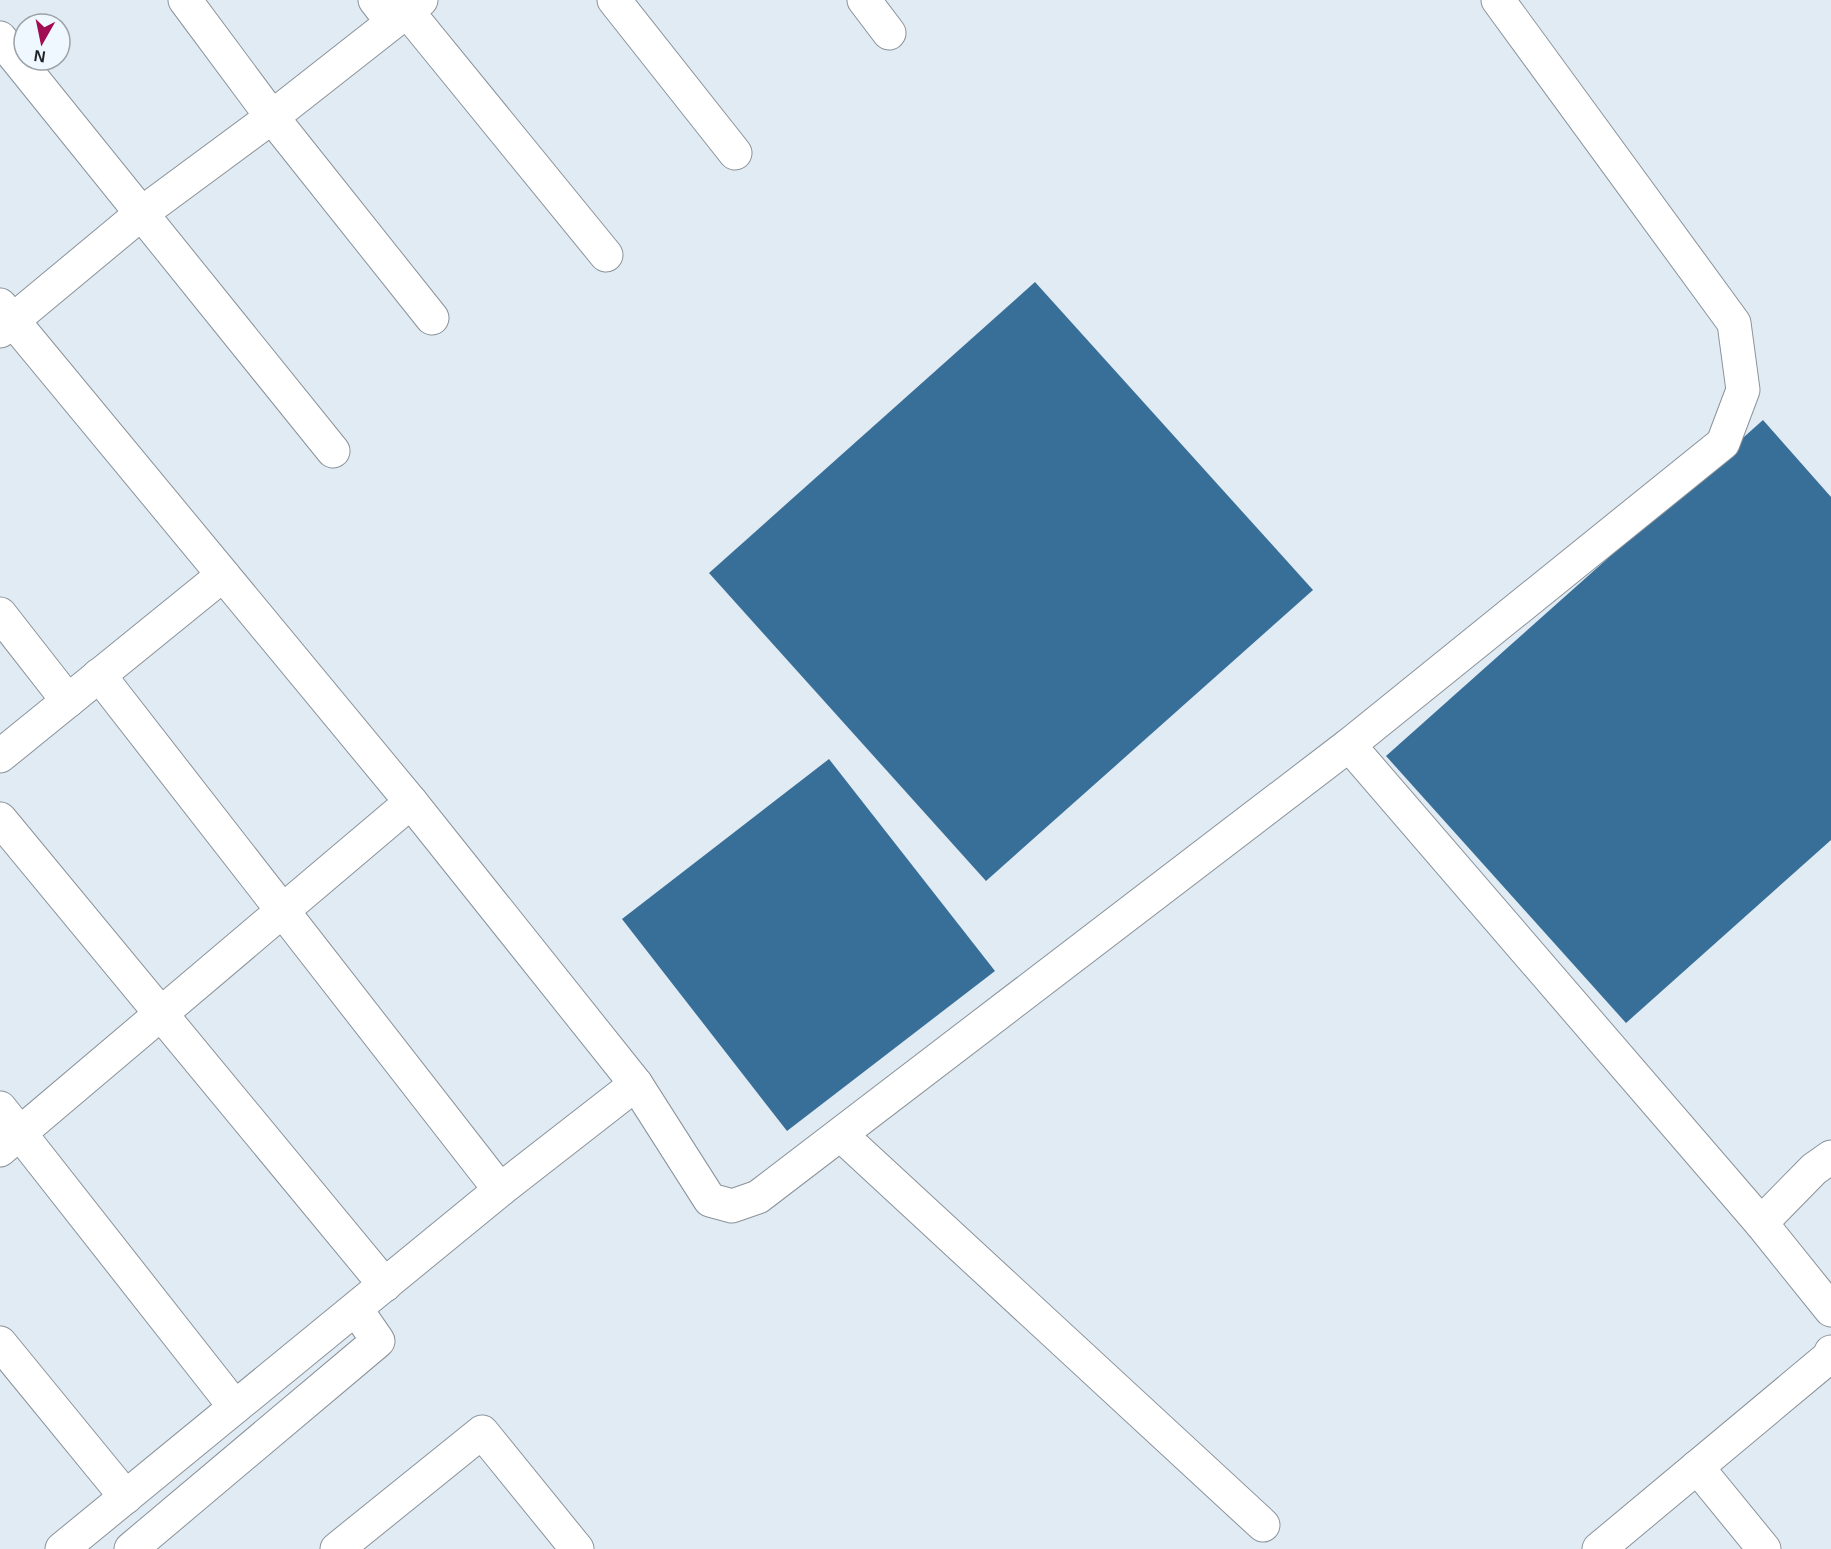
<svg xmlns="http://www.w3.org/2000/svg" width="1831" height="1549" font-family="Arial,sans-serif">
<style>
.building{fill:#386f98}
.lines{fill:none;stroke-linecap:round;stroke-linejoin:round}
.minor-casing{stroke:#8a939a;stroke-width:35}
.minor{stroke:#fff;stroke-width:33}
</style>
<rect width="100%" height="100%" fill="#e1ebf3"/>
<g class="building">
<path d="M1035 282 1313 590 986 881 709 573Z"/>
<path d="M1763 420 1831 497V840L1626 1023 1386 756Z"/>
<path d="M829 759 995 971 787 1131 622 919Z"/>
</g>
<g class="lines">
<g class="minor-casing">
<g id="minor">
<path d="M185 0 272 117 432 318"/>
<path d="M375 0 392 22"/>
<path d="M614 0 735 153"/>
<path d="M864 0 889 33"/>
<path d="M407 11 606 255"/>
<path d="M0 38 333 451"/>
<path d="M0 305 411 802 636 1084 500 1190 62 1549"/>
<path d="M0 331 142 213 272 117 421 0"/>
<path d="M0 614 68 701"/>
<path d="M99 675 500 1190"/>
<path d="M1349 745 1723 443 1743 390 1734 323 1498 0"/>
<path d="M0 756 223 575"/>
<path d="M0 819 385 1285"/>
<path d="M636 1084 710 1200 732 1206 758 1197 1349 745 1761 1223 1831 1310"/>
<path d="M0 1108 235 1407"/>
<path d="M841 1135 1263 1525"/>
<path d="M0 1150 411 802"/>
<path d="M1761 1223 1814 1169 1831 1157"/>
<path d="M0 1343 126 1497"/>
<path d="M1697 1467 1764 1549"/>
<path d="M131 1549 378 1341 356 1309"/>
<path d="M337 1549 482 1432 577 1549"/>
<path d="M1599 1549 1829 1357 1831 1352"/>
</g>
</g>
<use href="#minor" class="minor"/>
</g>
<g transform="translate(42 42) rotate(189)"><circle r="28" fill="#f0f8ff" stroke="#9ca2a8" stroke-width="1.5"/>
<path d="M0-4.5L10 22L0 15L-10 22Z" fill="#a10d52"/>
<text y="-9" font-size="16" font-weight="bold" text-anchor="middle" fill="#1f2225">N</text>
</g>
</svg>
